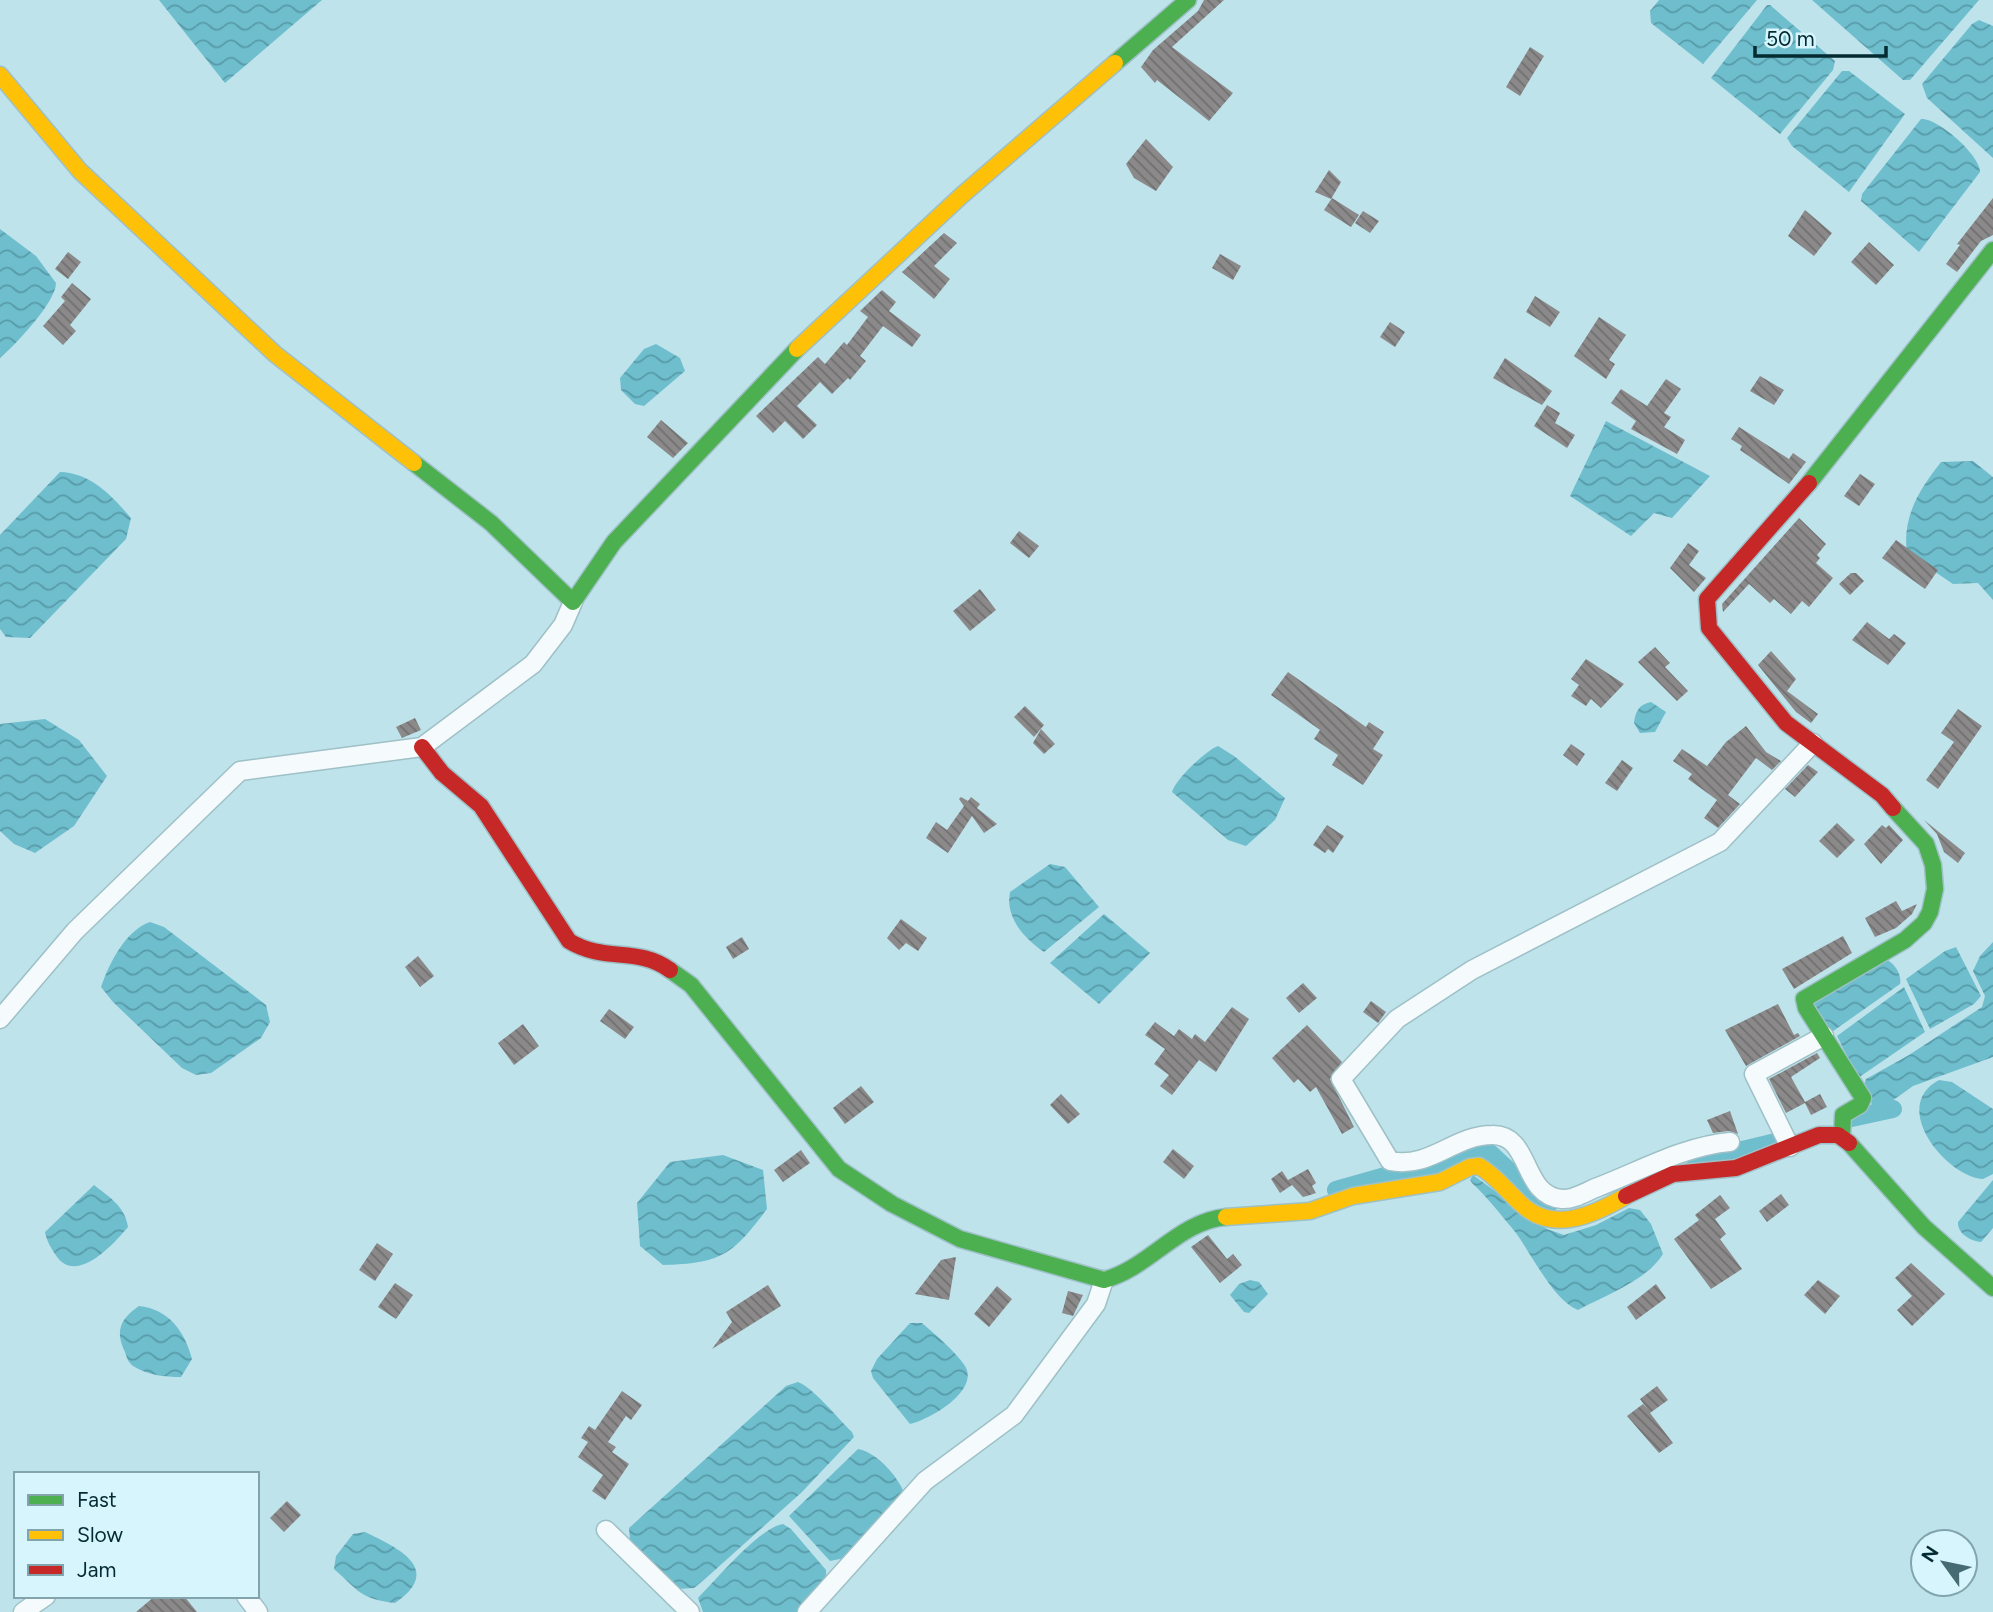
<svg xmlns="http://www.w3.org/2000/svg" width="1993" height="1612" font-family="Figtree,sans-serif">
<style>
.water{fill:url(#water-waves)}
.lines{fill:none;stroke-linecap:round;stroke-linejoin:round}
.canal{stroke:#6ebece;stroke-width:18}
.building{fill:url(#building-back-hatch)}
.street-casing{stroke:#9ec0c7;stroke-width:21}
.fast-casing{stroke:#9ec0c7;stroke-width:19}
.slow-casing{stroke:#9ec0c7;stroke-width:19}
.jam-casing{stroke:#9ec0c7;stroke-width:19}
.street{stroke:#f5fbfc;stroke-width:18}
.fast{stroke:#4caf50;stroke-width:16}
.slow{stroke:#ffc107;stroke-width:16}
.jam{stroke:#c62828;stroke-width:16}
</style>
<defs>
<pattern id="water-waves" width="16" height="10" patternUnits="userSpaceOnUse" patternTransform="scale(1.75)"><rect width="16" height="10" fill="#6ebece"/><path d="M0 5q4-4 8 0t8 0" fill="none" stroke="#589ba8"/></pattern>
<pattern id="building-back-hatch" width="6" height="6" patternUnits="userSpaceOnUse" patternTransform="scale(1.75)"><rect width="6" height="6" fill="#8b898a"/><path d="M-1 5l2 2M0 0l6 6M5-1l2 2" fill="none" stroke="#707071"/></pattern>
</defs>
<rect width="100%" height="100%" fill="#bfe3eb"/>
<g class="water">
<path d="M159 0H322L225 83Z"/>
<path d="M1659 0H1757L1703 64 1651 23 1650 11Z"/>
<path d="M1812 0H1979L1910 80H1903Z"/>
<path d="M1767 5H1770L1835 61 1833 70 1780 134 1711 78Z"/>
<path d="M1979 20 1993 26V158L1927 98 1922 84 1972 24Z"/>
<path d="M1842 71H1849L1905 114 1849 192 1792 146 1787 138Z"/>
<path d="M1921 119C1937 117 1980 155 1980 172L1919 252 1861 201 1862 194Z"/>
<path d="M0 229 36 256 56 283C56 302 15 345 0 358Z"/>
<path d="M656 344 680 358 685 371 644 406 635 404 621 390 620 378 644 349Z"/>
<path d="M1606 421 1710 476 1672 518 1654 513 1631 536 1570 496Z"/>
<path d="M1973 461 1993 477V600L1978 583 1953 584 1907 553C1902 517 1919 490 1941 462Z"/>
<path d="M60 472C91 473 112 496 131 518L126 539 30 638 6 637 0 629V535Z"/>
<path d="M1651 702 1666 712 1655 732 1640 733 1634 723C1635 711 1640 704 1651 702Z"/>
<path d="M45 719 79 740 107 776 74 826 35 853 14 844 0 831V724Z"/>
<path d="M1218 746 1234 756 1285 798 1275 820 1246 846 1228 840 1172 792C1175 780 1205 751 1218 746Z"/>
<path d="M1050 864 1065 867 1099 907 1044 952C1024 938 1005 918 1010 892Z"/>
<path d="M1104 914 1150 953 1099 1004 1050 963Z"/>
<path d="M150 922 164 927 266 1005 270 1022 261 1038 211 1073 196 1075 182 1068 113 1002 101 987C109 963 126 930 150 922Z"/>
<path d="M1993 942V1057L1913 1086 1882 1108 1873 1106 1863 1087 1866 1079 1909 1055 1982 1007 1985 996 1973 971 1980 956Z"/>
<path d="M1956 947 1981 996 1974 1004 1930 1029 1906 979 1945 951Z"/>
<path d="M1887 960C1895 964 1902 975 1900 984L1829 1034 1810 1001Z"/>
<path d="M1904 987 1925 1032 1858 1078 1837 1036Z"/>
<path d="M1939 1080 1952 1082 1993 1109V1174L1983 1179C1948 1178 1888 1107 1939 1080Z"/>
<path d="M723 1155 763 1170 767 1209C732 1255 722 1263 663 1265L640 1246 637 1203 670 1162Z"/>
<path d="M1473 1175 1547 1229 1564 1235 1596 1225 1629 1208 1640 1210 1651 1224 1663 1254C1646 1281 1606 1295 1578 1310 1554 1301 1532 1255 1516 1233 1502 1216 1488 1198 1472 1183L1470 1180Z"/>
<path d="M1993 1180V1228L1981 1242C1970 1241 1957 1233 1958 1222Z"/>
<path d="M94 1185C109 1197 125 1206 128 1227 113 1245 77 1284 57 1257 51 1248 47 1242 45 1232Z"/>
<path d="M1250 1280 1259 1282 1268 1294 1249 1313 1244 1312 1230 1295 1239 1284Z"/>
<path d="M139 1306C169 1309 185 1332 192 1359L181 1377C165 1377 147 1375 133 1366 128 1362 127 1358 125 1352 115 1331 120 1319 139 1306Z"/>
<path d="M910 1323H922C936 1335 955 1351 965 1366 980 1391 929 1420 910 1424L873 1378 871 1371 877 1359Z"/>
<path d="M798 1382C815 1389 837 1418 852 1432L854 1437 802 1492 705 1579 694 1588 678 1589 630 1541 629 1528 786 1386Z"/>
<path d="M858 1449C876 1452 898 1476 904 1493L845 1558 830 1561 789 1516Z"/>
<path d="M783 1524 791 1529 826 1570C828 1586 809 1602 798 1612H703L698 1598C716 1580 759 1528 783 1524Z"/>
<path d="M365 1532C399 1548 444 1570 395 1603 360 1599 359 1591 334 1569L336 1556 353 1534Z"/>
</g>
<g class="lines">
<g class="canal">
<path d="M1847 1119 1893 1109"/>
<path d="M1696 1161 1780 1141"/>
<path d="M1336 1190 1396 1173 1431 1170 1477 1153H1490L1534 1194 1550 1203"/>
</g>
</g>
<g class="building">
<path d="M1204 0H1224L1172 47 1233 93 1209 121 1157 80 1155 83 1141 67 1153 50 1198 11Z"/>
<path d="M1530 47 1544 56 1520 96 1506 87Z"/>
<path d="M1146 139 1173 167 1156 191 1134 178 1126 164Z"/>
<path d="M1329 170 1341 182 1331 199 1315 192Z"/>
<path d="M1332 198 1359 215 1351 227 1324 210Z"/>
<path d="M1993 198V235L1981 241 1957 272 1946 264 1960 245 1957 244Z"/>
<path d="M1805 210 1832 233 1814 256 1788 236Z"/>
<path d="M1363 211 1379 221 1370 233 1355 223Z"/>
<path d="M944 233 957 243 934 266 950 279 934 299 902 272Z"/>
<path d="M1869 242 1894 265 1876 285 1851 262Z"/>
<path d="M68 252 81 262 68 279 55 269Z"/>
<path d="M1220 254 1241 266 1233 280 1212 268Z"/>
<path d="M72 283 91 299 70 325 76 331 63 345 43 326 65 301 61 297Z"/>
<path d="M882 290 896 302 889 311 921 335 912 347 883 326 860 356 866 361 850 380 848 378 832 394 820 382 797 406 817 425 803 439 785 421 773 433 756 416 818 357 825 364 844 342 847 345 868 317 860 311Z"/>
<path d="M1535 296 1560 312 1550 327 1526 312Z"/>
<path d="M1599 317 1626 335 1609 360 1615 364 1606 379 1574 356Z"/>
<path d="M1390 322 1405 332 1395 347 1380 337Z"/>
<path d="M1505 358 1552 391 1542 405 1493 378Z"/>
<path d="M1760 376 1784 390 1774 405 1750 391Z"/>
<path d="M1666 379 1681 389 1664 413 1671 417 1664 427 1685 440 1677 454 1631 429 1636 421 1611 403 1621 389 1647 406Z"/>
<path d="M1547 405 1560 413 1555 423 1575 435 1567 448 1534 426Z"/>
<path d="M661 420 688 443 673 458 647 437Z"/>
<path d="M1739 427 1789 459 1793 453 1806 462 1789 484 1740 450 1742 446 1731 439Z"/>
<path d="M1860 474 1875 484 1859 506 1844 496Z"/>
<path d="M1799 518 1826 544 1817 555 1820 558 1816 563 1833 578 1809 607 1802 601 1791 614 1774 599 1770 603 1749 584 1723 612 1722 604Z"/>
<path d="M1019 531 1039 546 1029 558 1010 543Z"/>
<path d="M1896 540 1938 570 1925 589 1882 558Z"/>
<path d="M1688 543 1699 551 1689 565 1706 578 1694 592 1670 568Z"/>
<path d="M1851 573H1856L1864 581 1850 595 1839 584Z"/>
<path d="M980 589 996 610 970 631 953 611Z"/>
<path d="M1867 622 1889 639 1894 634 1906 643 1888 665 1852 640Z"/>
<path d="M1655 647 1670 663 1665 667 1688 691 1677 701 1638 662Z"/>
<path d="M1771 651 1796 679 1787 691 1818 714 1811 723 1796 712 1758 665Z"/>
<path d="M1586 659 1624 684 1601 708 1591 699 1586 706 1571 696 1579 685 1571 679Z"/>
<path d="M1288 672 1366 727 1369 722 1384 732 1373 749 1383 755 1363 785 1332 765 1338 755 1314 739 1320 730 1271 695Z"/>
<path d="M1025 706 1044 725 1034 737 1014 717Z"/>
<path d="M1958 709 1982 726 1938 789 1926 780 1954 742 1941 733Z"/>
<path d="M415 718 421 730 402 738 396 727Z"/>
<path d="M1746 726 1766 752 1781 761 1772 770 1756 758 1728 795 1740 804 1718 828 1704 818 1717 800 1688 779 1692 774 1673 761 1682 749 1707 766 1726 742Z"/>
<path d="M1041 729 1055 744 1044 754 1033 743Z"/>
<path d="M1571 744 1585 754 1577 766 1563 755Z"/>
<path d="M1622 760 1633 768 1617 791 1605 783Z"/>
<path d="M1808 765 1818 772 1795 797 1785 789Z"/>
<path d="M961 797 968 801 971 797 980 804 977 808 997 824 984 833 972 816 948 853 926 838 936 822 947 830 964 806 959 799Z"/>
<path d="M1924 820 1965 853 1958 863 1944 852 1937 834Z"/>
<path d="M1837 823 1855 840 1837 858 1819 841Z"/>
<path d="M1327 825 1344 836 1333 853 1328 849 1325 853 1313 845Z"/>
<path d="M1882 825 1886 828 1889 825 1903 840 1881 864 1864 844Z"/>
<path d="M1896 901 1902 911 1917 904 1912 914 1896 928 1875 937 1865 918Z"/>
<path d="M901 919 927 938 918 951 906 943 899 950 887 938Z"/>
<path d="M1843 936 1852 953 1794 989 1782 969Z"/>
<path d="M742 937 749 949 733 959 726 947Z"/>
<path d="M418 956 434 976 420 987 405 967Z"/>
<path d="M1303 983 1317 998 1299 1013 1286 998Z"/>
<path d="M1371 1001 1386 1012 1378 1023 1363 1012Z"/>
<path d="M1778 1004 1794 1035 1798 1033 1800 1036 1746 1066 1725 1030Z"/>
<path d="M1232 1007 1249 1019 1216 1072 1199 1060 1172 1095 1160 1086 1169 1075 1154 1064 1165 1049 1145 1035 1155 1022 1174 1036 1179 1029 1192 1039 1195 1034 1205 1042Z"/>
<path d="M609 1009 634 1027 625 1039 600 1021Z"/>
<path d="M523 1024 539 1046 514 1065 498 1043Z"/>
<path d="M1307 1025 1342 1062 1330 1079 1354 1127 1342 1134 1316 1087 1310 1092 1298 1079 1294 1083 1272 1058Z"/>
<path d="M1817 1053 1820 1058 1791 1077 1805 1102 1820 1094 1827 1107 1811 1115 1805 1103 1786 1113 1769 1079Z"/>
<path d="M861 1086 874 1102 845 1124 833 1108Z"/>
<path d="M1061 1094 1080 1114 1068 1124 1050 1105Z"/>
<path d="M1730 1111 1738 1134 1729 1131 1713 1133 1707 1120Z"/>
<path d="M1173 1149 1194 1166 1184 1179 1163 1162Z"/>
<path d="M801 1150 810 1163 783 1182 774 1170Z"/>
<path d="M1308 1169 1316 1183 1312 1186 1316 1193 1307 1196 1303 1197 1292 1185 1280 1193 1271 1179 1282 1171 1288 1180Z"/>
<path d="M1781 1194 1789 1205 1767 1222 1759 1211Z"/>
<path d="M1720 1195 1730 1208 1715 1219 1726 1234 1720 1239 1742 1269 1711 1289 1674 1239 1699 1220 1695 1215Z"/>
<path d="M1208 1235 1227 1259 1233 1254 1242 1265 1220 1283 1191 1247Z"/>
<path d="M377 1243 393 1254 375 1281 359 1270Z"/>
<path d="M956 1257 949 1300 915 1294 941 1260Z"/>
<path d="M1911 1263 1945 1294 1912 1326 1897 1310 1912 1296 1895 1278Z"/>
<path d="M1818 1280 1840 1296 1825 1314 1804 1295Z"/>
<path d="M395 1283 413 1295 396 1319 378 1307Z"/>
<path d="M1656 1284 1666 1298 1636 1320 1627 1307Z"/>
<path d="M768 1285 781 1306 712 1349 732 1322 726 1312Z"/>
<path d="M997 1286 1012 1299 989 1327 974 1314Z"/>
<path d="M1068 1291 1083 1295 1073 1316 1062 1313Z"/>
<path d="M1657 1386 1668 1400 1650 1413 1673 1443 1659 1453 1627 1416 1643 1404 1648 1410 1640 1399Z"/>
<path d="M622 1391 642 1405 631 1420 626 1416 608 1442 616 1447 612 1452 629 1464 605 1500 592 1491 603 1475 578 1457 588 1442 581 1438 589 1426 595 1430Z"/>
<path d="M287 1501 301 1515 284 1532 270 1518Z"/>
<path d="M155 1596H184L197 1612H136Z"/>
</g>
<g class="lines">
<g class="street-casing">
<g id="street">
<path d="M0 1019 75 931 240 771 422 747 533 664 563 625 573 602"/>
<path d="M1730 1142C1684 1146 1640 1171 1598 1187 1587 1191 1574 1200 1562 1199 1521 1196 1532 1134 1492 1135 1454 1135 1431 1169 1390 1161L1341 1079 1397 1019 1472 970 1720 842 1813 743"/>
<path d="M1790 1147 1754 1074 1824 1036"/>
<path d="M606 1530 690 1612"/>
<path d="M246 1596 258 1612"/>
<path d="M23 1612 46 1596"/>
<path d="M807 1612 925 1481 1014 1415 1096 1304 1104 1280"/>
</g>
</g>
<g class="fast-casing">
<g id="fast">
<path d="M1115 63 1188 0"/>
<path d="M414 463 491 523 573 602 614 542 797 349"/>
<path d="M1809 483 1993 250"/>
<path d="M670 970 691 985 839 1169 892 1204 960 1239 1104 1280C1149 1268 1179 1221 1226 1217"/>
<path d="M1842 1136 1843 1115 1860 1105 1863 1098 1806 1008 1804 999 1905 940 1924 923 1930 912 1935 889 1933 865 1926 844 1893 808"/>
<path d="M1849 1143 1924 1227 1993 1288"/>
</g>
</g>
<g class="slow-casing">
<g id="slow">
<path d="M0 75 80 171 275 354 414 463"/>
<path d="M797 349 961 196 1115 63"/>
<path d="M1226 1217 1310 1211 1353 1196 1440 1182 1470 1167 1479 1166C1496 1176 1506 1190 1520 1203 1552 1234 1592 1216 1626 1196"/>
</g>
</g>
<g class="jam-casing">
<g id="jam">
<path d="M1809 483 1707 599 1709 628 1786 723 1882 795 1893 808"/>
<path d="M422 747 442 773 481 806 569 941C605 963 637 946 670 970"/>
<path d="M1626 1196 1673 1174 1736 1168 1819 1135H1838L1849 1143"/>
</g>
</g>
<use href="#street" class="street"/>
<use href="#fast" class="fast"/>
<use href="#slow" class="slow"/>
<use href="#jam" class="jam"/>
</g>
<rect x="14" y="1472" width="245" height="126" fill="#d6f5fd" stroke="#82a4ac" stroke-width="2"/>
<rect x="28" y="1495" width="35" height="10" fill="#4caf50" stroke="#82a4ac" stroke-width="2"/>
<text x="77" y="1507" font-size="21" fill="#052b32">Fast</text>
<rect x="28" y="1530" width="35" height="10" fill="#ffc107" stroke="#82a4ac" stroke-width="2"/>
<text x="77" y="1542" font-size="21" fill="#052b32">Slow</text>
<rect x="28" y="1565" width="35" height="10" fill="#c62828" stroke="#82a4ac" stroke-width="2"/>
<text x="77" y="1577" font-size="21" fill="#052b32">Jam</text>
<g transform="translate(1944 1563) rotate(303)"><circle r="33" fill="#d6f5fd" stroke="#82a4ac" stroke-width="2"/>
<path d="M0-5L12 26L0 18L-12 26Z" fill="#466b73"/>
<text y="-10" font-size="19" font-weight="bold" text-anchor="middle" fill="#052b32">N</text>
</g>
<path d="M1755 46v10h131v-10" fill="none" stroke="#052b32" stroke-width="3.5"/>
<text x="1766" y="46" font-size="21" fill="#052b32" stroke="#d6f5fd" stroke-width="5" paint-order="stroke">50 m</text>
</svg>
